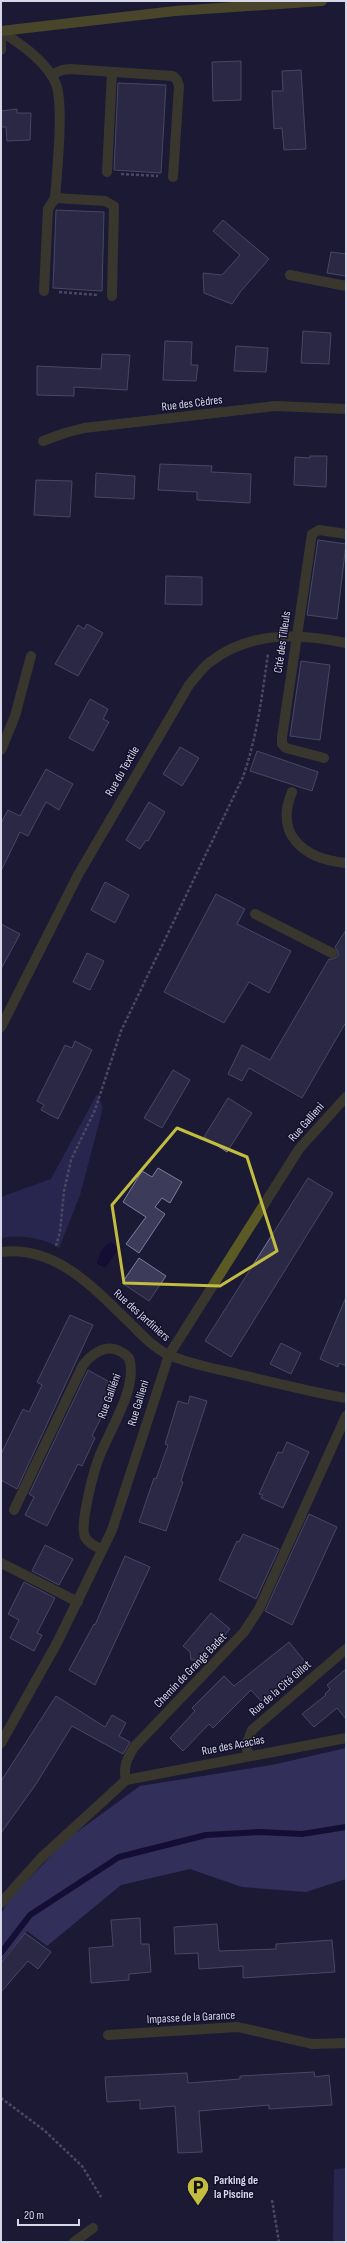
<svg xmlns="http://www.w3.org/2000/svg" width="347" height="2243" font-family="'Sofia Sans Condensed',sans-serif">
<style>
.green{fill:#393470}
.forest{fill:#4e4a8a}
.water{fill:#0d0035}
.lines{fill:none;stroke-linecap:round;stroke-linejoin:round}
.stream{stroke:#0d0035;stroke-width:6}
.building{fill:#3c3b59;stroke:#7c7d9e}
.path{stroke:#818197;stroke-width:2.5;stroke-dasharray:3 2;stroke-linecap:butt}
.lane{stroke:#5b5a25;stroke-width:10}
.street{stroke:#5b5a25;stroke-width:10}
.secondary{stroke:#7f7b1e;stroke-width:10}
.marked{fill:none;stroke:#c2bd3f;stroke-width:3;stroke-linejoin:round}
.labels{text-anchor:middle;stroke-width:3;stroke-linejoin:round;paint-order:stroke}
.street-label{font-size:12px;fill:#d7d7ea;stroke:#12102a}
.poi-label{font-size:12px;font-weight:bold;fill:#d7d7ea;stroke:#12102a;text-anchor:start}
</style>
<rect width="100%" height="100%" fill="#1b1a34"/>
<g class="green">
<path d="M97 1094 103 1108 80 1195 59 1248C48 1239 14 1233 1 1239V1197L51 1179Z"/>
<path d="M346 2168V2242H333L334 2169Z"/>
</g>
<path class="forest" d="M346 1748V1879L306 1892 242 1887 190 1869 121 1885 47 1946 27 1931 1 1961V1914L8 1901 66 1840 140 1786 272 1765Z"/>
<path class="water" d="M111 1242 119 1248 105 1268 97 1264C99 1254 102 1246 111 1242Z"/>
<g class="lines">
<path class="stream" d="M1 1953 30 1915 119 1857 206 1835 259 1832 302 1834 346 1827"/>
</g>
<g class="building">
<path d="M241 61V100L213 101 212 62Z"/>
<path d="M301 70 306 149 284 150 282 128 274 129 272 91H283L282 71Z"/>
<path d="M118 83 166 85 161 173 114 170Z"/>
<path d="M17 109V113H31L30 140 7 141 6 127H1V111Z"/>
<path d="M56 210 104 212 102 291 53 288Z"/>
<path d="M223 220 269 259 241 291 232 304 204 293 203 273 222 275 240 255 213 231Z"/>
<path d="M331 252 346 254V276L327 273Z"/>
<path d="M303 331 331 333 329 364 301 363Z"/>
<path d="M165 341 192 342 191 365H198L196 381 163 380Z"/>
<path d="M236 346 268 348 266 372 234 371Z"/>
<path d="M102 354 130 355 127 390 74 387V396L37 395V366L101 369Z"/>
<path d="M310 456H327L326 487 294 485 295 457 310 458Z"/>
<path d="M160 464 212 466 211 472 251 474 250 503 197 500V492L158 490Z"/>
<path d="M96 473 135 476 134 499 95 497Z"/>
<path d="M36 480 72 481 70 517 34 515Z"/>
<path d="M318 540 346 544 337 619 307 615Z"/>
<path d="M166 576 202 577V605L165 604Z"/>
<path d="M87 624 103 633 78 676 55 664 78 625 84 629Z"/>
<path d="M301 661 330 665 320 740 290 736Z"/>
<path d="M90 699 108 709 103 719 109 722 93 751 69 738Z"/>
<path d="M180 747 199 758 182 786 163 774Z"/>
<path d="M257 751 318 772 312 791 250 771Z"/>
<path d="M46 769 73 784 59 810 46 802 28 836 20 832 1 871V823L8 810 20 816Z"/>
<path d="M149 802 165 812 148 841 146 840 140 849 126 840Z"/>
<path d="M105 882 129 895 115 923 91 910Z"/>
<path d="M216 894 245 909 237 924 291 951 269 993 249 982 224 1023 164 992Z"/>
<path d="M1 924 20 934 1 969Z"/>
<path d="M346 930V1022L302 1098 249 1068 242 1081 228 1074 242 1045 270 1060 329 959H333L338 956V952L335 947Z"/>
<path d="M87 953 104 961 90 990 73 982Z"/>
<path d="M75 1041 92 1050 58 1119 41 1110 44 1105 37 1101 65 1045 72 1048Z"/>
<path d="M173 1070 190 1080 162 1128 144 1118Z"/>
<path d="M228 1098 252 1113 227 1152 204 1137Z"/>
<path d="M158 1168 182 1182 170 1203 162 1198 155 1207 165 1214 139 1253 126 1244 146 1217 123 1202 142 1171 152 1177Z"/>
<path d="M308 1178 333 1193 231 1357 205 1341Z"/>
<path d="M139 1258 166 1276 149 1301 122 1283Z"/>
<path d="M346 1297V1366L339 1363 338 1367 320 1359Z"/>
<path d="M70 1315 93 1325 17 1489 1 1480V1454L23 1409 29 1412 42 1385 37 1382Z"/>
<path d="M281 1343 301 1353 291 1374 270 1364Z"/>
<path d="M88 1370 117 1386 92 1436 95 1438 82 1466 78 1464 47 1526 25 1515 34 1497 29 1494Z"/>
<path d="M190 1396 207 1401 181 1481 183 1482 166 1531 139 1522 154 1478 156 1479 168 1445 165 1444 178 1401 188 1404Z"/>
<path d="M287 1442 309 1452 283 1508 261 1498 263 1495 259 1494 278 1452 282 1453Z"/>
<path d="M309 1514 337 1527 292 1625 265 1611Z"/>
<path d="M243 1534 279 1549 256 1599 219 1580 237 1541 239 1542Z"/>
<path d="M45 1545 73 1559 59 1585 32 1571Z"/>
<path d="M125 1556 150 1567 95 1685 69 1670 94 1624 95 1625Z"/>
<path d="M24 1582 55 1598 37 1633 42 1635 34 1651 10 1638 19 1620 8 1614Z"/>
<path d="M211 1613 230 1629 204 1659 191 1660 190 1652 183 1646Z"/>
<path d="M289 1642 307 1664 261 1701 251 1690 213 1728 209 1724 183 1751 170 1738 195 1711 192 1708 224 1676 234 1686Z"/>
<path d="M346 1669V1719L337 1708 314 1727 302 1714 326 1695 325 1694 330 1689 327 1685Z"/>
<path d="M56 1696 105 1727 112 1715 126 1723 119 1736 130 1742 123 1754 72 1726 36 1784 1 1833V1781Z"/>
<path d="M140 1918 141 1944H149L151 1972 129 1974V1980L91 1983 89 1948 113 1946 111 1920Z"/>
<path d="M217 1924 219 1951 276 1949V1944L332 1940 335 1972 243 1978V1966L199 1969 198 1953 175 1954 174 1927Z"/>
<path d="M25 1933 51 1952 38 1969 28 1961 1 1992V1963Z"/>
<path d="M314 2072 315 2077 329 2075 332 2105 269 2109V2105L199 2111 202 2152 178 2153 175 2106 140 2109V2100L107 2102 105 2077 187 2073 188 2083 240 2079V2076Z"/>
</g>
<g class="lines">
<g class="path">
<path d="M121 174 158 176"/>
<path d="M59 292 98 295"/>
<path d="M56 1246 60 1232 64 1191 71 1160 95 1110 121 1031 243 777C257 737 262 696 268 654"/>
<path d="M1 2098 45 2131 82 2166 101 2197"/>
<path d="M272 2200 279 2242"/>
</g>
<g class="lane">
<path d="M1 31C20 44 47 61 56 84 64 105 57 172 55 198L48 209 44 291"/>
<path d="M51 75 62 70 70 69 173 76 177 80 179 86 173 177"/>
<path d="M107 172 112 72"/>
<path d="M55 198 105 201 114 206 112 296"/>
<path d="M290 275 346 286"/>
<path d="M1 750 15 716 31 656"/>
<path d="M324 758 286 748 282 744V737L312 534 319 530 346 534"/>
<path d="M292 792C274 835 304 859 346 863"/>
<path d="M255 914 332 953"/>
<path d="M14 1510 83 1365C96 1349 112 1341 129 1358 139 1387 108 1432 98 1460 92 1477 88 1496 85 1513 84 1521 82 1531 85 1537 89 1544 96 1547 102 1549"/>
<path d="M1 1563 78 1602"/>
<path d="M74 2242 93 2228"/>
</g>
<g class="street">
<path d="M1 33V50"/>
<path d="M43 441 65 433 84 428 275 406 346 409"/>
<path d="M1 1027 78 875 189 685C195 678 202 668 210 662 250 631 299 633 346 643"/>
<path d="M1 1252C56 1245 95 1289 131 1324 143 1336 154 1348 169 1355 192 1365 218 1369 242 1375 277 1383 311 1392 346 1398"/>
<path d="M1 1743 58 1641 112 1530 169 1355 299 1149 346 1097"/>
<path d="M248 1755 246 1745 252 1730 346 1649"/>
<path d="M126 1780 346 1738"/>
<path d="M1 1903 41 1858 126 1780C123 1766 127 1759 134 1747L244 1632 259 1609 346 1416"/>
<path d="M108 2035 238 2027 312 2044 346 2043"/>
</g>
<path class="secondary" d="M1 31 175 11 322 1"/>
</g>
<path d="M0 0H347V2243H0ZM177 1128 247 1157 277 1251 220 1286 124 1283 112 1205Z" fill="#1b1a34" fill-opacity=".55" fill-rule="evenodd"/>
<path class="marked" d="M177 1128 247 1157 277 1251 220 1286 124 1283 112 1205Z"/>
<defs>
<g id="parking-pin" transform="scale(1.15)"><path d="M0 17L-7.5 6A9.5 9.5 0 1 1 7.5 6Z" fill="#c2bd3f" stroke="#12102a"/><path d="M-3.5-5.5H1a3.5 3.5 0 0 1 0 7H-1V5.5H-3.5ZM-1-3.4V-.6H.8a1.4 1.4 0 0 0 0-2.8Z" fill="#111"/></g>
</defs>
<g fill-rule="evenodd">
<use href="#parking-pin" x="198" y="2187"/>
</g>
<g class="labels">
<g class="street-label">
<text transform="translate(192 403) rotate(-7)" y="4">Rue des Cèdres</text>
<text transform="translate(282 642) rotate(-82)" y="4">Cité des Tilleuls</text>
<text transform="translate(122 771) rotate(-60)" y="4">Rue du Textile</text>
<text transform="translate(306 1122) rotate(-49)" y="4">Rue Gallieni</text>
<text transform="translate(142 1315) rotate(42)" y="4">Rue des Jardiniers</text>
<text transform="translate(109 1396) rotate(-70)" y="4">Rue Galliéni</text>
<text transform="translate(138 1403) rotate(-73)" y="4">Rue Gallieni</text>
<text transform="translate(190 1670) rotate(-46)" y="4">Chemin de Grange Badet</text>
<text transform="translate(280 1688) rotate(-41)" y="4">Rue de la Cité Gillet</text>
<text transform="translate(233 1745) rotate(-11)" y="4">Rue des Acacias</text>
<text transform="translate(191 2017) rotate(-3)" y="4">Impasse de la Garance</text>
</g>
<g class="poi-label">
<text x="214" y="2184">Parking de<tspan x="214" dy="14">la Piscine</tspan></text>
</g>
</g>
<rect width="347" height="2243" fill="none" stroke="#d7d7ea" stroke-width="4"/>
<path d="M18 2219v6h61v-6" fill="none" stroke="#d7d7ea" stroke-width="2"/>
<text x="24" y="2219" font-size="12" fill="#d7d7ea" stroke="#12102a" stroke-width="3" paint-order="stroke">20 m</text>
</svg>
